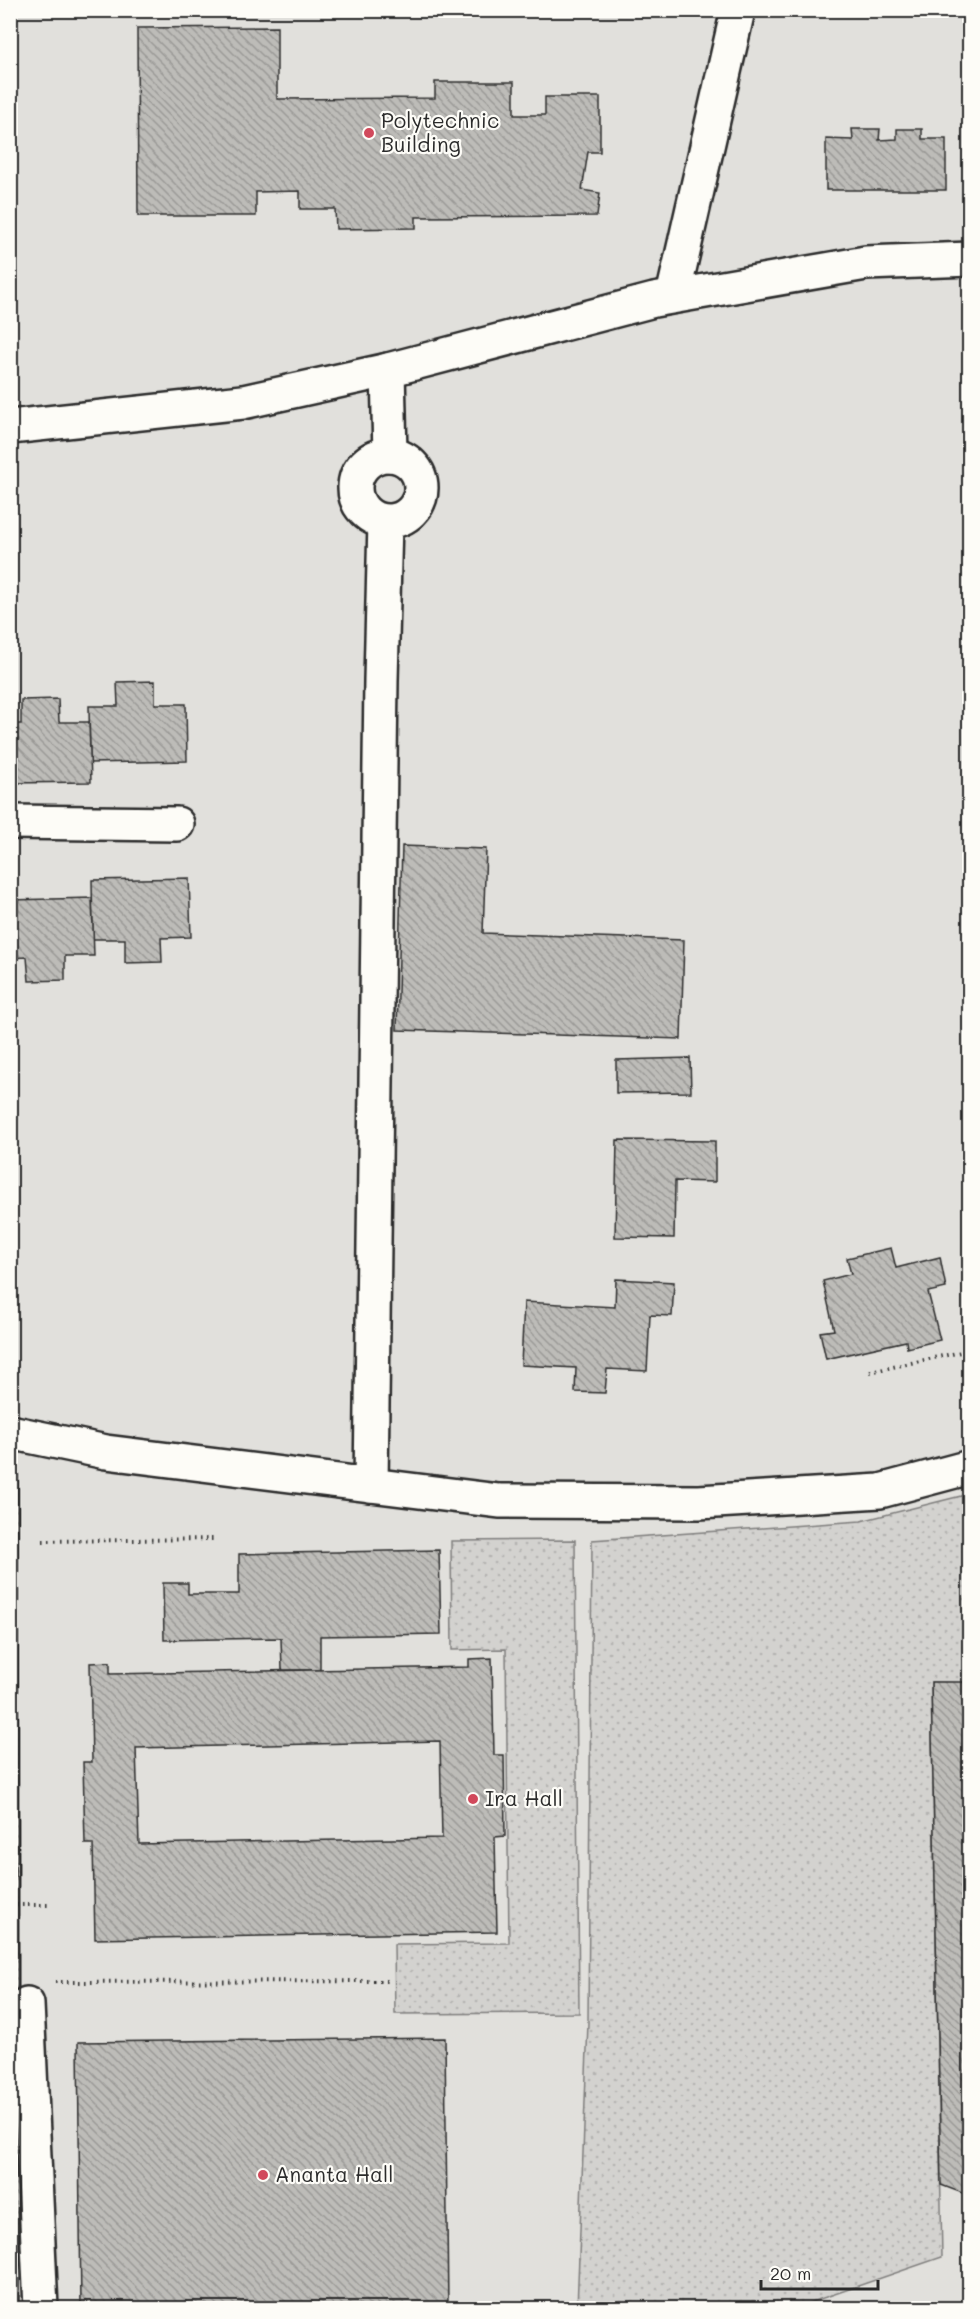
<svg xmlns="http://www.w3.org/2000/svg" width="980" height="2319" font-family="Mali,sans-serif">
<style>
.built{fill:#e1e0dc}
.green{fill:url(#green-dots);stroke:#7f7e7d;stroke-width:1.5}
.building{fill:url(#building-back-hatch);stroke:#2b2b2b;stroke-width:1.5;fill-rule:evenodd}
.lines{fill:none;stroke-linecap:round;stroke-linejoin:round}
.minor-casing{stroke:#2b2b2b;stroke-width:38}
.path{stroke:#2b2b2b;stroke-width:4;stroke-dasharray:1.5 4.5;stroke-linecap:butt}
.minor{stroke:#fdfcf7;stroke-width:33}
.poi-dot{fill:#d1495b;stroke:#fdfcf7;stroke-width:2}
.labels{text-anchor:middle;stroke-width:4.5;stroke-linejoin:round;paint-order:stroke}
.poi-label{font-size:21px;fill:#2b2b2b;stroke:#fdfcf7;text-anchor:start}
</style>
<defs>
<pattern id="green-dots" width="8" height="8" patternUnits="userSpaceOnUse" patternTransform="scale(1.5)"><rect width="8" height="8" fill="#d3d2cf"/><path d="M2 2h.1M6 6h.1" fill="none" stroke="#b5b4b2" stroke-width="1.8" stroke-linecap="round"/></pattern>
<pattern id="building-back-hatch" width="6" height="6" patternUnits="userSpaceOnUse" patternTransform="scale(1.5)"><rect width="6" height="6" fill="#bdbcb8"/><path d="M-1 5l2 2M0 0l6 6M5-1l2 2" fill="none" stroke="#9a9996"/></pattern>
</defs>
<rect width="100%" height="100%" fill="#f0efeb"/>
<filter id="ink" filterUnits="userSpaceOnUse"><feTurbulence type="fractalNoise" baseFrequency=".0167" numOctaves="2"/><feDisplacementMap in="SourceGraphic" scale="12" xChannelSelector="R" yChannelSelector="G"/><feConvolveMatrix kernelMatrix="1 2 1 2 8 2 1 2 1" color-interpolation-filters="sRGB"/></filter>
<g filter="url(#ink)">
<rect class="built" x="11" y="11" width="958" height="2297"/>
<g class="green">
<path d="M969 1494V1683L931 1682 942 2257 794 2308H577L588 2023 592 1540 861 1521Z"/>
<path d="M575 1540 579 2013 395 2014 394 1944 509 1943 506 1649 452 1650 451 1541Z"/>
</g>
<g class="building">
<path d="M277 27V99L435 98V82H514V115H545V97H600V152H588L582 190 600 193 597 216 416 217V228L336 229 335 209H300V191L256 192V216H138L137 28Z"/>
<path d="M852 129H880L879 140 897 139V129H922V139H946V190H826V139L853 140Z"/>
<path d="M155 681V704H186L187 761 90 763 89 706H118L117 682Z"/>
<path d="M58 699 59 722H89L91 782 10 783V724H21V700Z"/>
<path d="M402 846 486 849 483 933 684 940 681 1039 397 1030Z"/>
<path d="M189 878 191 937 161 938 162 962 125 963V939H93L92 880Z"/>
<path d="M92 898 94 956H65V980L29 981 27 957 10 958V900Z"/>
<path d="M690 1058 691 1092 616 1093V1060Z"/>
<path d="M617 1140 715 1141V1182L675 1181 674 1238 615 1237Z"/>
<path d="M891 1248 896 1268 940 1257 946 1288 928 1292 940 1340 907 1348 906 1341 826 1359 820 1332 834 1330 823 1281 851 1274 847 1258Z"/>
<path d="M616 1279 674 1282 672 1316 650 1315 647 1371 607 1369 605 1393 575 1392 576 1368 521 1365 524 1302 615 1307Z"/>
<path d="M10 1464 18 1465 19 2308H10Z"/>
<path d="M439 1550 441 1634 320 1636V1670H282L281 1638 164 1640 163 1583H188V1594H239V1554Z"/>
<path d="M492 1658 494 1755H504L505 1836 495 1837 497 1932 95 1939 93 1844H85L83 1762H92L90 1663 110 1662V1674L469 1667V1659ZM440 1741 442 1838 139 1844 136 1748Z"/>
<path d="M931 1682H970V2196L941 2185Z"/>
<rect x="10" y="1855" width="5" height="24"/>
<path d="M445 2038 448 2308H81L78 2042Z"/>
</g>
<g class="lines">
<g class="minor-casing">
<g id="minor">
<path d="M673 296 738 10"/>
<path d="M388 370 390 455"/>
<path d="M10 427 243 402 388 370 654 300 866 263 970 259"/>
<circle cx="388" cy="488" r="33"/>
<path d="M10 822 177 824"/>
<path d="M10 1432 106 1452 499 1501 699 1502 880 1491 970 1467"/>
<path d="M371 1485 381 680 385 522"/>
<path d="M27 2004 41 2308"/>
</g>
</g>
<g class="path">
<path d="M870 1372 970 1350"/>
<path d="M43 1541 216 1539"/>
<path d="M10 1905H50"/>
<path d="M55 1982 388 1981"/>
</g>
<use href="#minor" class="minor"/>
</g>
</g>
<g class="poi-dot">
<circle cx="369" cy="133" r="6"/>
<circle cx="473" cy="1799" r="6"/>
<circle cx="263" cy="2175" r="6"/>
</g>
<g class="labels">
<g class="poi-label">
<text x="381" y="128">Polytechnic<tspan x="381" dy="24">Building</tspan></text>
<text x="485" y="1806">Ira Hall</text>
<text x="275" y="2182">Ananta Hall</text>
</g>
</g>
<rect width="980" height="2319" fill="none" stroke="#fdfcf7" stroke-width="36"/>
<rect x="18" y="18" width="944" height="2283" fill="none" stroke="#2b2b2b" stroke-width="2" filter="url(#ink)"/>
<path d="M761 2280v9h117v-9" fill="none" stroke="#2b2b2b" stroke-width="3"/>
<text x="770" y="2280" font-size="18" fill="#2b2b2b" stroke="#fdfcf7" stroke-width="4.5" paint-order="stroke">20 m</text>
</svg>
